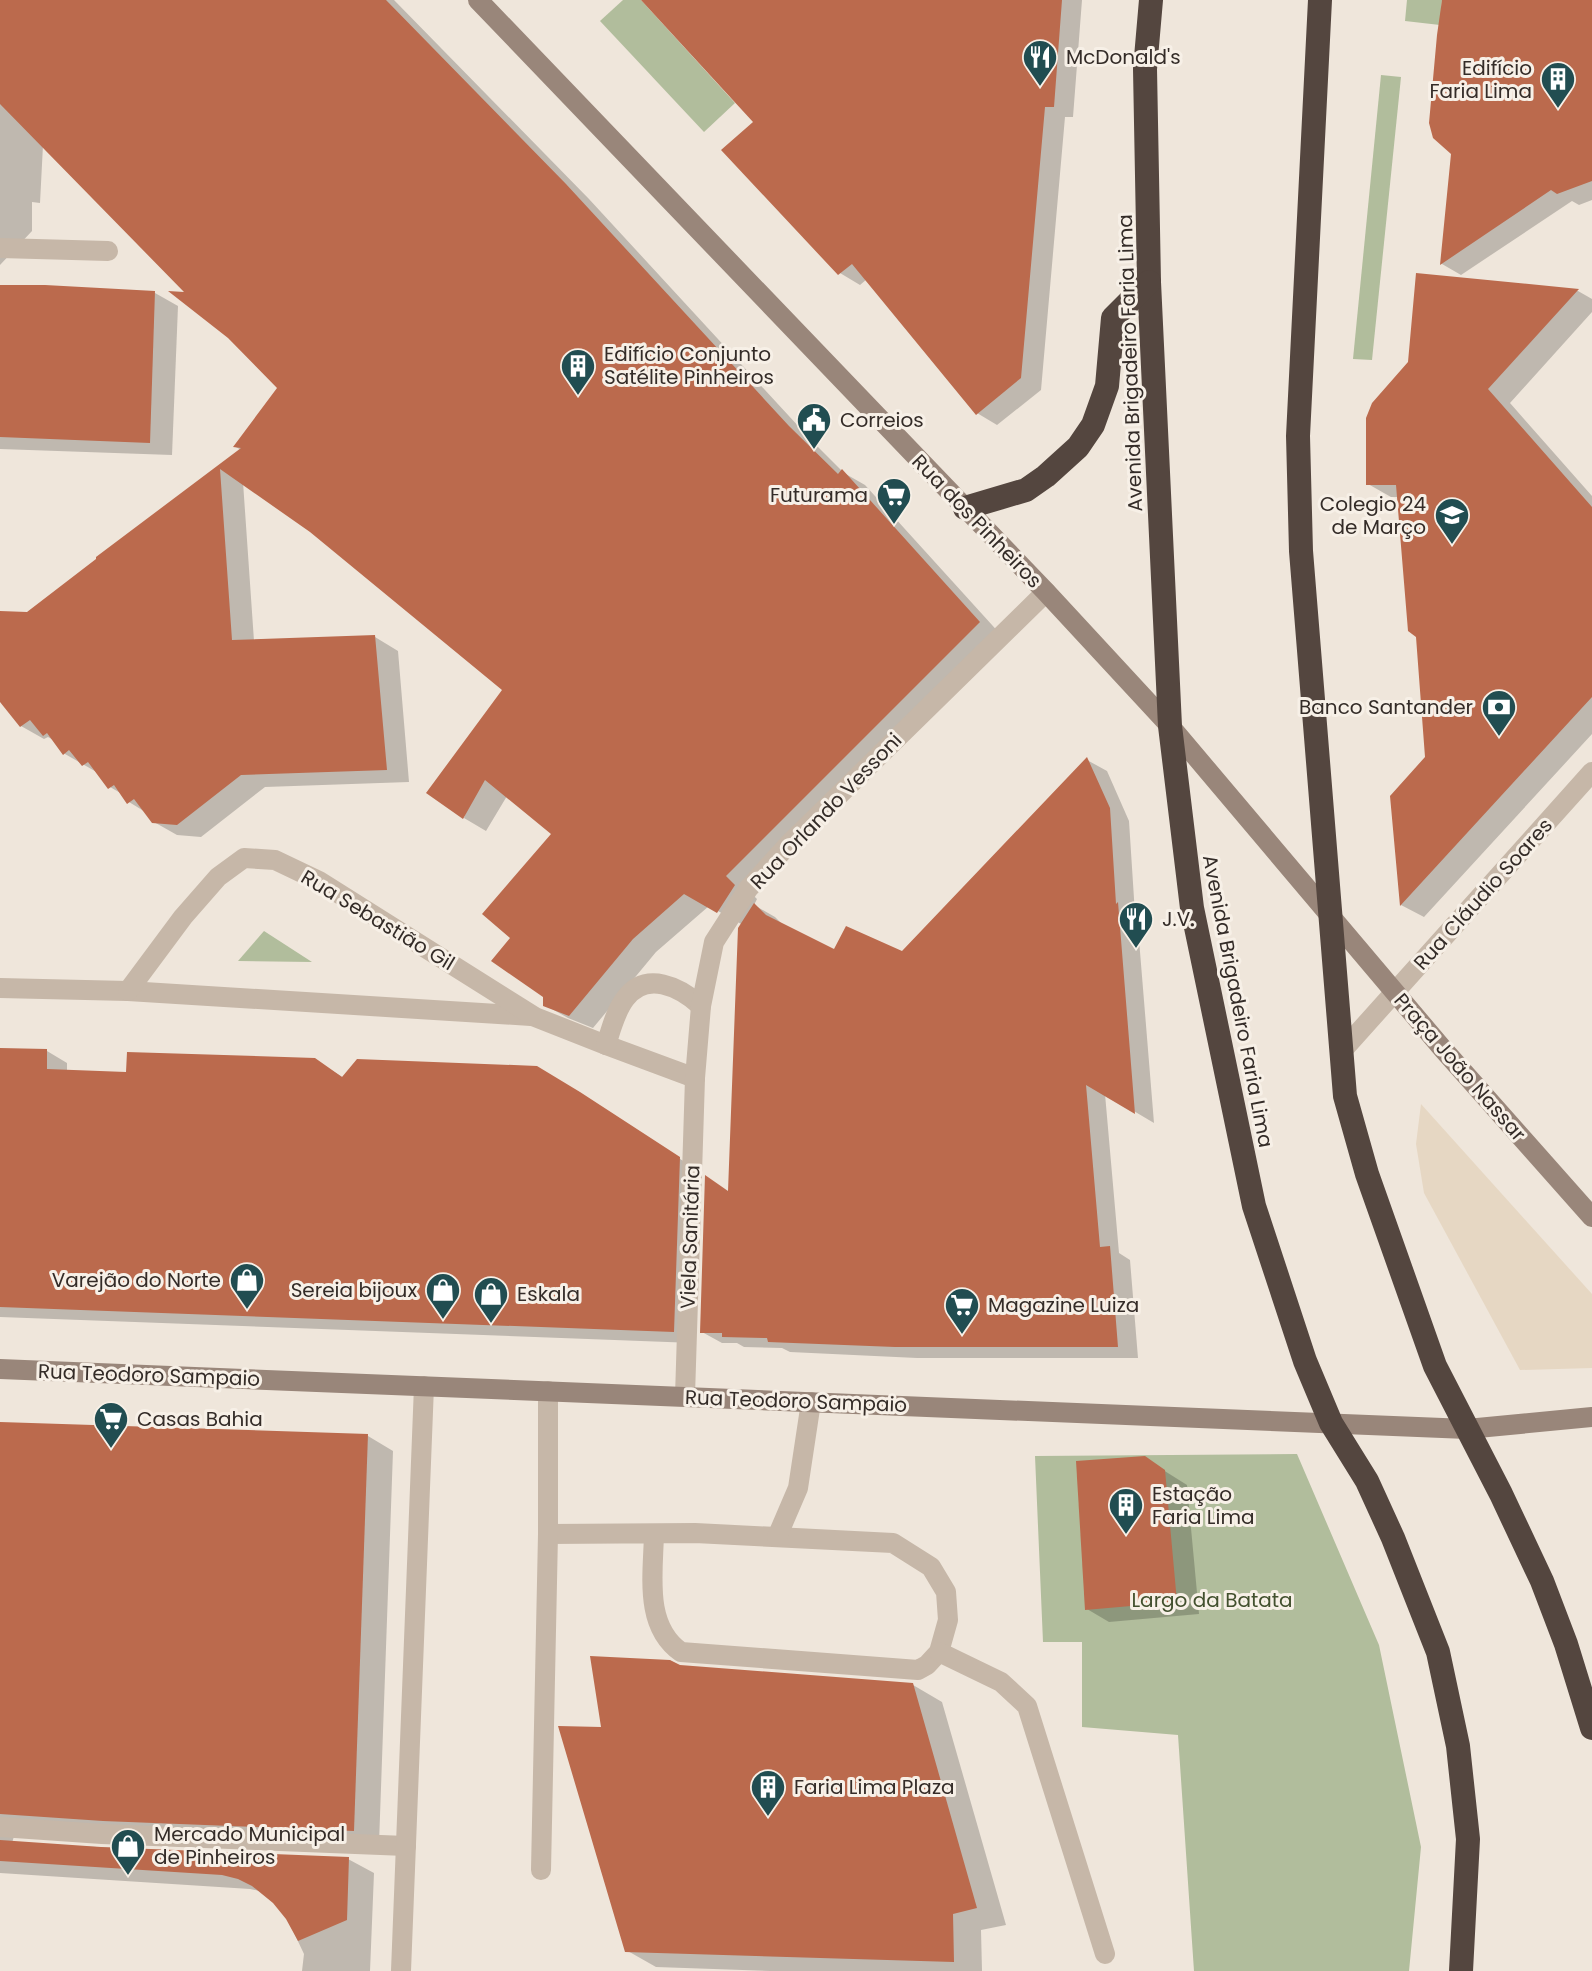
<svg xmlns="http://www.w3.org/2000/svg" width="1592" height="1971" font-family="Poppins,sans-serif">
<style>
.green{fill:#b1bd9c}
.plaza{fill:#e6d7c3}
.shadow{fill:#0003}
.building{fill:#bb6a4d}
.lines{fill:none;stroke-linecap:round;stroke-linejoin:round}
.lane{stroke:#c6b7a8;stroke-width:20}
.street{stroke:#c6b7a8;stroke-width:20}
.secondary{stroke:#99867a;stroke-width:20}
.highway{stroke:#54463f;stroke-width:24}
.labels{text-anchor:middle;stroke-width:6;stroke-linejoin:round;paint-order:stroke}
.poi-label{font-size:20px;fill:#342c28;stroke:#f7f0e7;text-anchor:start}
.street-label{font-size:20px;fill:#342c28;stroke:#f7f0e7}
.park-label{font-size:20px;fill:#42502e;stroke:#f7f0e7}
</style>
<rect width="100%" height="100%" fill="#efe6db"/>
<g class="green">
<path d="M623 0H641L735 103 704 132 600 21Z"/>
<path d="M1407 0H1442L1440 25 1405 21Z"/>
<path d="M1381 75 1401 77 1372 360 1353 359Z"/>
<path d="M264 931 312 962 238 961Z"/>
<path d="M1297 1454 1379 1645 1421 1847 1409 1971H1194L1178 1735 1082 1727V1642H1043L1035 1456Z"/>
</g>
<path class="plaza" d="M1421 1104 1592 1294V1368L1520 1370 1424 1193 1416 1144Z"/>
<g class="shadow">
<path d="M0 0H394L589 199 812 441 844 473 865 485 1002 636 748 890 757 899 754 905 775 917 783 925 835 951 903 954 1087 760 1107 771 1129 821 1135 914 1137 915 1154 1123 1105 1094 1119 1253 1130 1260 1138 1358H917L790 1352 782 1348 744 1347 737 1343H722L702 1332 729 1192 743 925 709 906 656 952 593 1028 568 1018 545 1005V996L513 938 553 833 507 796 486 831 464 818 505 689 311 530 243 482 254 641 375 637 398 651 409 782 265 787 201 837 177 835 154 822 147 813 129 802 124 795 110 787 100 774 65 754 55 741 48 737 44 739 21 726 0 701V613L28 614 241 450 236 447 280 388 43 145 40 203 32 202V231L0 265Z"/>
<path d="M644 0H1082L1073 117H1065L1041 390 997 425 977 413 867 279 860 285 840 273 756 122Z"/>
<path d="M1444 0H1592V200L1579 205 1572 201 1461 275 1442 264 1453 153Z"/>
<path d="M1418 276 1578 291 1592 299V312L1510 403 1592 496V734L1424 917 1401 905 1392 796 1428 758 1418 636 1399 497H1391L1368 484 1410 363Z"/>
<path d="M0 285 155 293 178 306 172 455 0 449Z"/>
<path d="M0 1050 47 1051 67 1063V1072L128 1074 315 1060 344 1078 557 1081 699 1171 694 1343 0 1317Z"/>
<path d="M0 1424 368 1436 393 1451 379 1844 15 1833 12 1843 348 1859 374 1873 370 1971H302L304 1954 287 1918 264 1892 250 1889 0 1873Z"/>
<path d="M1144 1458 1187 1485 1199 1614 1109 1622 1087 1609Z"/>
<path d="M913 1685 942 1702 1006 1925 981 1930 982 1971H770L656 1967 626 1950 603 1729Z"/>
</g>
<g class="building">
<path d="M0 0H386L566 184 789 426 838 474 842 469 980 622 726 876 735 885 717 913 684 894 633 939 569 1016 543 1006V997L491 961 510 938 482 914 551 834 485 780 463 819 426 793 502 690 310 532 220 469 232 640 375 635 387 770 241 775 177 825 152 823 134 799 127 804 114 785 108 789 88 762 82 766 69 750 63 755 47 733 43 736 30 720 20 727 0 702V611L27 612 96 559V557L241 448 233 447 277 388 228 338 168 291 184 292 0 104Z"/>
<path d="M641 0H1062L1054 107H1045L1021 378 976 415 852 264 838 275 721 150 753 122Z"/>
<path d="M1442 0H1592V181L1557 194 1551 190 1440 265 1451 154 1433 138 1429 123 1437 35Z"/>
<path d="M1416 273 1579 289 1488 389 1592 507V697L1400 906 1390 796 1425 757 1416 637 1408 631 1396 485H1366V418L1372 403 1408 362Z"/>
<path d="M0 285H45L155 291 150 443 0 437Z"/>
<path d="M1087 757 1110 808 1116 904 1118 902 1135 1114 1086 1085 1100 1247 1110 1246 1118 1347H895L768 1342 767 1338 722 1337V1333H700L705 1175 728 1191 738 928 754 903 766 915 834 949 846 926 902 951Z"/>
<path d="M0 1048 47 1049V1069L126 1072 127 1052 315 1058 342 1077 357 1059 537 1066 580 1092 680 1157 674 1332 0 1307Z"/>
<path d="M0 1422 368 1434 354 1831 103 1821 0 1814Z"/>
<path d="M1145 1456 1165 1470 1177 1602 1085 1610 1076 1461Z"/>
<path d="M590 1656 670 1660 680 1665 913 1683 977 1908 953 1914 954 1962 625 1952 558 1726 601 1727Z"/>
<path d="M0 1840 101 1847 349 1857 347 1920 298 1941 286 1919 273 1903 252 1886 238 1879 222 1875 0 1861Z"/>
</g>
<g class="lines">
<g class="lane">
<path d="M548 1534 695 1533 893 1543 931 1567 946 1592 948 1620 939 1652 927 1665 918 1670 681 1652C644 1626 653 1575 654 1534"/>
<path d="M777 1537 798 1488 811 1402"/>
<path d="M939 1652 1001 1682 1027 1706 1105 1954"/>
<path d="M0 1827 102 1834 406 1846"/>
<path d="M541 1870 548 1534V1391"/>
</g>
<g class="street">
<path d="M0 248 108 251"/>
<path d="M0 988 128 991 531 1016"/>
<path d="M128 991 183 917 218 877 244 858 275 860 319 881 535 1017 606 1045 695 1078"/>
<path d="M606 1045C611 1030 615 1012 625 999 646 970 680 987 701 1006"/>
<path d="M1341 1052 1592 772"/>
<path d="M685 1396 695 1078 701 1006 714 942 748 889 788 845 1046 592"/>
<path d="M401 1971 424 1386"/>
</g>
<g class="secondary">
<path d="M478 0 1046 592 1170 726 1442 1048 1592 1217"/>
<path d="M0 1369 1467 1429 1592 1417"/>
</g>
<g class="highway">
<path d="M1151 0 1145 69 1149 282 1170 726 1192 908 1254 1206 1305 1361 1331 1423 1367 1481 1393 1538 1438 1652 1458 1746 1468 1839 1461 1971"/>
<path d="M1320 0 1298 436 1301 551 1345 1096 1367 1174 1435 1366 1501 1494 1542 1581 1566 1644 1592 1728"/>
<path d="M965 508 1026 490 1046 476 1078 447 1093 425 1107 386 1113 318 1149 282"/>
</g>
</g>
<defs>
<g id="restaurant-pin" transform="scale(1.8)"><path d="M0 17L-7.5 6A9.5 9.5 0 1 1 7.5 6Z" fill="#214d51" stroke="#f7f0e7"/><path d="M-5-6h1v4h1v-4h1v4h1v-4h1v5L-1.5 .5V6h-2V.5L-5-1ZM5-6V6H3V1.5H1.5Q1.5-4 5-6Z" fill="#fff"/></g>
<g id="building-pin" transform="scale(1.8)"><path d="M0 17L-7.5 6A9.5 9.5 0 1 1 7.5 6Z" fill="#214d51" stroke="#f7f0e7"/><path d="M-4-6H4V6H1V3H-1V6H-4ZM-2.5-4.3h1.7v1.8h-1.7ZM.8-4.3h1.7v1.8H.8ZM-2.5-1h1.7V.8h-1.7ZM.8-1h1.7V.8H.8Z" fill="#fff"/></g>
<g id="civic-pin" transform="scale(1.8)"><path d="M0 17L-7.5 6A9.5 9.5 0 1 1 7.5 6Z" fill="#214d51" stroke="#f7f0e7"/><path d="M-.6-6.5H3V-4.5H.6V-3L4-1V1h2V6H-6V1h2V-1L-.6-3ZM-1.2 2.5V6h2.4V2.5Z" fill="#fff"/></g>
<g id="supermarket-pin" transform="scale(1.8)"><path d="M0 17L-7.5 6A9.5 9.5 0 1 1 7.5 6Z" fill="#214d51" stroke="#f7f0e7"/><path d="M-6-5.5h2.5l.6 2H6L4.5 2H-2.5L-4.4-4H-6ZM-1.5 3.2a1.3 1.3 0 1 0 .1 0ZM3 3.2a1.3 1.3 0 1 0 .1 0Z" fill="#fff"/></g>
<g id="school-pin" transform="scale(1.8)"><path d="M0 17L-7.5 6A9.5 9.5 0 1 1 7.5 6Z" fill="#214d51" stroke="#f7f0e7"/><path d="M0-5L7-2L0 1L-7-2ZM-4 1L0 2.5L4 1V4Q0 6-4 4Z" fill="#fff"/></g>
<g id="bank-pin" transform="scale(1.8)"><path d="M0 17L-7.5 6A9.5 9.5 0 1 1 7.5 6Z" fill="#214d51" stroke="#f7f0e7"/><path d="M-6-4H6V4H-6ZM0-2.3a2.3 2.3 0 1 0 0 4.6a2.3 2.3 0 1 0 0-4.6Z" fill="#fff"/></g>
<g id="shop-pin" transform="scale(1.8)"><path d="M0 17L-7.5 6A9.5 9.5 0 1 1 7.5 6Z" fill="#214d51" stroke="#f7f0e7"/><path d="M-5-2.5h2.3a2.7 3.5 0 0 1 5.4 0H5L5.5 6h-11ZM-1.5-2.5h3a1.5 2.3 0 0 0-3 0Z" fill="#fff"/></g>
</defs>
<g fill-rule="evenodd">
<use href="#restaurant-pin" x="1040" y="57"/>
<use href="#building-pin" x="1558" y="79"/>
<use href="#building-pin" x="578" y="366"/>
<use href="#civic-pin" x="814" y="420"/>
<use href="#supermarket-pin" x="894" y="495"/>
<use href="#school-pin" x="1452" y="515"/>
<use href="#bank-pin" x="1499" y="707"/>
<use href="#restaurant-pin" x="1136" y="919"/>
<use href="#shop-pin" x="247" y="1280"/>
<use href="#shop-pin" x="443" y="1290"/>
<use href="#shop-pin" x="491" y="1294"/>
<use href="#supermarket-pin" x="962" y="1305"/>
<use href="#supermarket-pin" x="111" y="1419"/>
<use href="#building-pin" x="1126" y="1505"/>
<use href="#building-pin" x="768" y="1787"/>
<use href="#shop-pin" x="128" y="1846"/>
</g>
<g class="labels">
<g class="poi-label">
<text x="1066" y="64">McDonald's</text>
<text x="1532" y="75" text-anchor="end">Edifício<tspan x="1532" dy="23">Faria Lima</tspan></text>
<text x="604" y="361">Edifício Conjunto<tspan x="604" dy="23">Satélite Pinheiros</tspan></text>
<text x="840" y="427">Correios</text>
<text x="868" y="502" text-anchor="end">Futurama</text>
<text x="1426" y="511" text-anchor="end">Colegio 24<tspan x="1426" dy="23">de Março</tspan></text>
<text x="1473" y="714" text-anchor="end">Banco Santander</text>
<text x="1162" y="926">J.V.</text>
<text x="221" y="1287" text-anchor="end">Varejão do Norte</text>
<text x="417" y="1297" text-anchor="end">Sereia bijoux</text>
<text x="517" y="1301">Eskala</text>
<text x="988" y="1312">Magazine Luiza</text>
<text x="137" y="1426">Casas Bahia</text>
<text x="1152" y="1501">Estação<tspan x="1152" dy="23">Faria Lima</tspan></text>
<text x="794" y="1794">Faria Lima Plaza</text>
<text x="154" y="1841">Mercado Municipal<tspan x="154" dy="23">de Pinheiros</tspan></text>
</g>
<g class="street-label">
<text transform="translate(1130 363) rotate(-92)" y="7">Avenida Brigadeiro Faria Lima</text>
<text transform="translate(977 521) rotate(46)" y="7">Rua dos Pinheiros</text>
<text transform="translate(826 811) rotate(-46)" y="7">Rua Orlando Vessoni</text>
<text transform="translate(1483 894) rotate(-48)" y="7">Rua Cláudio Soares</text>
<text transform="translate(378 920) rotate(31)" y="7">Rua Sebastião Gil</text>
<text transform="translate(1238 1001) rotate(79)" y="7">Avenida Brigadeiro Faria Lima</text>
<text transform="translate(1460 1067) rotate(49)" y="7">Praça João Nassar</text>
<text transform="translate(690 1237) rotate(-88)" y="7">Viela Sanitária</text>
<text transform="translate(149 1375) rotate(2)" y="7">Rua Teodoro Sampaio</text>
<text transform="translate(796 1401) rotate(2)" y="7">Rua Teodoro Sampaio</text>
</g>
<g class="park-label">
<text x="1212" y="1607">Largo da Batata</text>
</g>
</g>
</svg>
